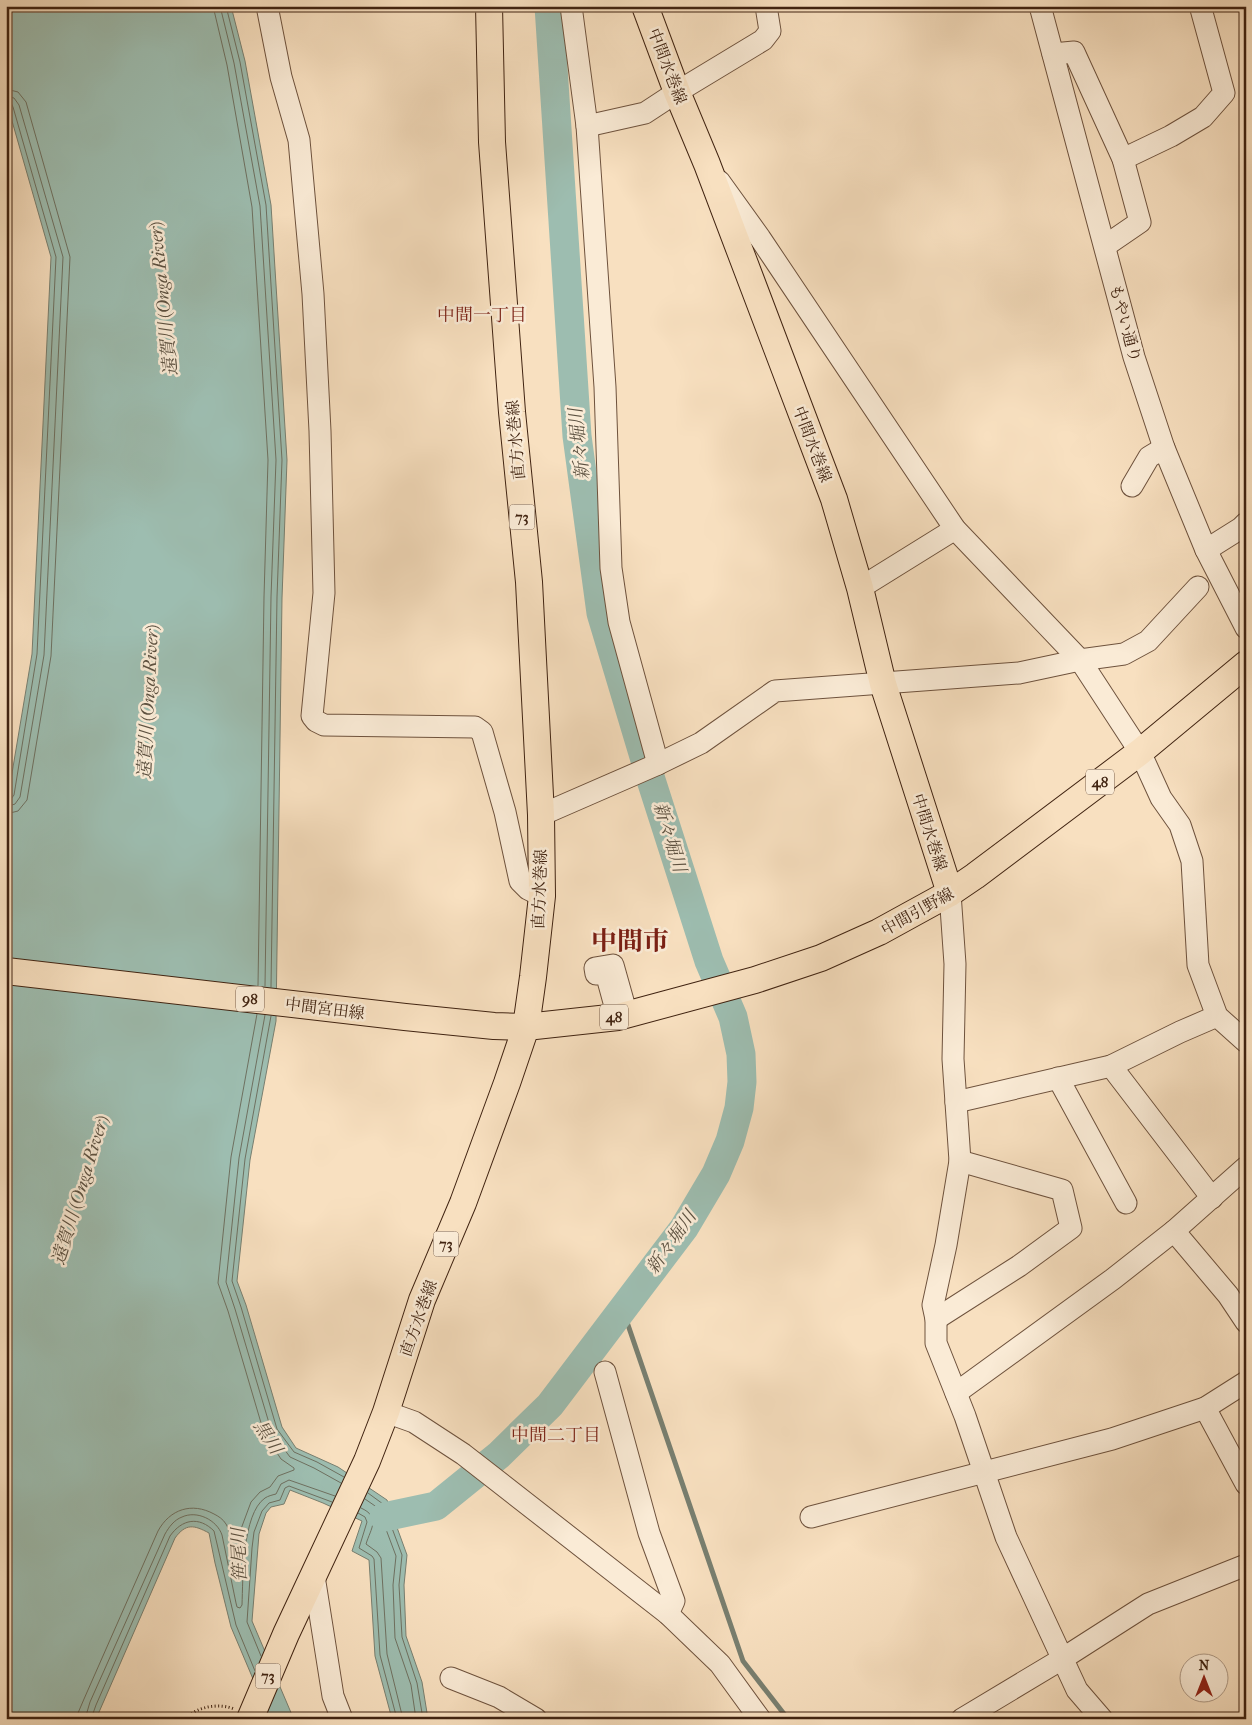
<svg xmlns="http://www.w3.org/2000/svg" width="1252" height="1725" font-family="'IM FELL French Canon','Noto Serif JP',serif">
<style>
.water{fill:#9dbdb0;stroke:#787f70}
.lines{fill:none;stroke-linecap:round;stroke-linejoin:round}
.shore{stroke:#6e7060;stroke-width:1}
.stream{stroke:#787f70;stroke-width:5}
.river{stroke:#9dbdb0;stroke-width:29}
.minor-casing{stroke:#6e523d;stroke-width:23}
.major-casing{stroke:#402311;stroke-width:28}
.path{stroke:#402311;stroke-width:3;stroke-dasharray:1 2.5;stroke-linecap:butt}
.minor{stroke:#faebd6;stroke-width:21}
.major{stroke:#f8e0c0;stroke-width:26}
.labels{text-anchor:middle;stroke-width:5;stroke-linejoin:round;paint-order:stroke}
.shield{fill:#faebd6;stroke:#785f4c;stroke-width:1}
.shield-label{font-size:15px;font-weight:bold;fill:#402311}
.street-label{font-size:16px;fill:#402311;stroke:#faebd6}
.water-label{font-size:18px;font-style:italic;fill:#5c5141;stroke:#faebd6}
.neighbourhood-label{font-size:18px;fill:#7a1f14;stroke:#faebd6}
.town-label{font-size:26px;font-weight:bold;fill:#7a1f14;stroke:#faebd6}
</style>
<rect width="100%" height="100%" fill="#f8e0c0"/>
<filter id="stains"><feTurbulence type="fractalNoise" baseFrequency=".004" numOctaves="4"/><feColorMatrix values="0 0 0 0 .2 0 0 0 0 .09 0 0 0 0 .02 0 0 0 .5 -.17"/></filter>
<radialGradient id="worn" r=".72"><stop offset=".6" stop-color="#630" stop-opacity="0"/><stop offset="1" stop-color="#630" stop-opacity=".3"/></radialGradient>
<path class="water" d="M6 6H231L245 61 271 205 287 460 282 598 276 1021 250 1160 237 1281 246 1305 282 1427 296 1448 338 1467 387 1500 407 1555 404 1585 406 1636 422 1682 428 1719H392L375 1656 369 1560 352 1551 362 1521 323 1503 290 1490 284 1504 271 1507 266 1513 259 1534 252 1621 292 1715 290 1717 291 1719H270L231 1627 215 1563 209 1533C194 1525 186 1523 175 1538L96 1719H6V809L32 654 51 257 6 100Z"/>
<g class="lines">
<g class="shore">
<path d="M213 6 227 65 252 207 268 460 264 597 258 986"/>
<path d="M220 6 234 63 260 206 276 460 271 597 265 986"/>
<path d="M226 6 240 62 266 205 282 460 277 597 271 987"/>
<path d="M6 89 18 92 26 102 70 257 51 656 27 800 18 811 6 814"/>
<path d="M6 96 14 98 19 105 63 257 44 655 20 797 15 804 6 807"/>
<path d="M6 103H11L13 107 56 257 37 654 14 795 11 799 6 800"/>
<path d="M265 1015 239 1158 226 1282 235 1309 272 1433 290 1457 314 1468 341 1483"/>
<path d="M271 1016 245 1159 232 1281 241 1307 277 1429 294 1452 317 1462 344 1477"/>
<path d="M368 1493 383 1504 402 1555 399 1585 402 1637 417 1683 423 1719"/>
<path d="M365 1499 378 1508 396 1556 393 1585 395 1638 411 1685 416 1719"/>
<path d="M361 1508C381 1517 371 1528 366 1544L377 1552 381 1558 387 1654 403 1719"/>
<path d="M358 1513 365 1517 367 1522 359 1548 372 1556 374 1559 380 1655 397 1719"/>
<path d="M261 1656 247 1622 252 1548 254 1532 262 1511 269 1503 280 1500 285 1488 289 1486 332 1502"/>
<path d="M78 1719V1713L84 1699 158 1531C170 1509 192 1502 214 1514 218 1516 223 1519 226 1524 231 1532 231 1545 233 1554L236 1556 237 1554 241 1529 251 1502 260 1492 270 1487 278 1476 294 1470V1468L281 1459 264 1433 228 1311 218 1283 231 1157 257 1014"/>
<path d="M85 1719 90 1702 165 1534C169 1527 174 1520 182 1517 197 1510 217 1520 222 1535L236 1603 237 1607 240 1608 242 1605C243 1579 242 1514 265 1498 268 1496 272 1495 276 1494L281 1484 289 1480 335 1496"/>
<path d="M91 1719 96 1705 170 1536C182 1519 199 1516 214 1531L236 1625 255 1671"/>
</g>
<path class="stream" d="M620 1313 627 1322 743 1661 788 1719"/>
<path class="river" d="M384 1517 436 1506 499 1455 550 1405 684 1228 716 1174 730 1141 739 1108 742 1082 741 1054 733 1017 709 961 651 780 601 613 577 436 549 6"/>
<g class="minor-casing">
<g id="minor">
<path d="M267 6 281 77 299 140 313 294 320 431 324 593 312 716 316 721 324 725 475 727 482 732 505 812 520 881 528 889 542 896"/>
<path d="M571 6 587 126 605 387 611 568 619 622 658 764"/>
<path d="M1040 6 1134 357 1164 448 1206 550 1246 628"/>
<path d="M1053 54 1074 52 1123 159 1140 222 1105 246"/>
<path d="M587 126 645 113 677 92 763 40 770 31 766 6"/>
<path d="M1123 159 1171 136 1203 117 1224 93 1201 9"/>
<path d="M719 181 760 238 955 529 1080 660 1140 752 1161 798 1180 825 1192 861 1198 965 1217 1016 1246 1042"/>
<path d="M1132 486 1149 457 1164 448"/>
<path d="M1206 550 1241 528 1246 523"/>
<path d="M860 588 955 529"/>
<path d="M541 815 658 764 701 743 775 691 1019 673 1080 660 1124 654 1148 641 1198 587"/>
<path d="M950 893 955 964 953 1059 960 1161 946 1245 933 1305 936 1319V1343L965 1416 1006 1537 1077 1690 1102 1719"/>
<path d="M618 1017 606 973 596 974 595 968 613 965 627 1015"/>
<path d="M1111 1066 1212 1198"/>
<path d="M1058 1078 1126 1203"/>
<path d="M956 1102 1111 1066 1180 1032 1217 1016"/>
<path d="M1174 1231 1228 1295 1246 1322"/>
<path d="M936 1319 1019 1266 1071 1228 1062 1190 960 1161"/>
<path d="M605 1372 649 1533 674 1601 668 1614"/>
<path d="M956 1393 1113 1279 1174 1231 1246 1167"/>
<path d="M1205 1408 1246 1484"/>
<path d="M386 1412 414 1422 463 1454 668 1614 720 1664 760 1719"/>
<path d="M811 1517 1112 1439 1205 1408 1246 1382"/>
<path d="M314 1576 333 1696 342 1719"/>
<path d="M451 1678 499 1697 536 1719"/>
<path d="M962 1719 1062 1659 1148 1604 1246 1565"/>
</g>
</g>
<g class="major-casing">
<g id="major">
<path d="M645 6 677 92 707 164 834 499 860 588 883 684 950 893"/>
<path d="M6 971 405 1017 494 1026 526 1027 618 1017 755 980 821 958 879 932 950 893 975 876 1140 752 1246 664"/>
<path d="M250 1719 286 1634 367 1461 386 1412 422 1300 463 1203 507 1083 526 1027 533 977 542 896 541 815 529 582 512 412 492 142 489 6"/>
</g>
</g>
<path class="path" d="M187 1719C195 1706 221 1703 234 1709"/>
<use href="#minor" class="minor"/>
<use href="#major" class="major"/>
</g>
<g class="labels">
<g class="shield">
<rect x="509.5" y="504.5" width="25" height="25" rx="4"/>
<rect x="1086" y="769.5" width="28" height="25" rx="4"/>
<rect x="236" y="986.5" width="28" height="25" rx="4"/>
<rect x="600" y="1004.5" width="28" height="25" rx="4"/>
<rect x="433.5" y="1231.5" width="25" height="25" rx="4"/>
<rect x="255.5" y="1663.5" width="25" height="25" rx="4"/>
</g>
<g class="shield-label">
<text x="522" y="522">73</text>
<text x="1100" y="787">48</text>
<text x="250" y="1004">98</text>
<text x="614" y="1022">48</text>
<text x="446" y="1249">73</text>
<text x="268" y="1681">73</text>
</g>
<g class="street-label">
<text transform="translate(668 66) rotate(69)" y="6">中間水巻線</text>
<text transform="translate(1126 323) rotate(75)" y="6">もやい通り</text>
<text transform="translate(515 440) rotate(-95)" y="6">直方水巻線</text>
<text transform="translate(813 444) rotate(69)" y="6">中間水巻線</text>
<text transform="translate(930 832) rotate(72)" y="6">中間水巻線</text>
<text transform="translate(539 889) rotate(-88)" y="6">直方水巻線</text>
<text transform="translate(917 911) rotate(-29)" y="6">中間引野線</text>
<text transform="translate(325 1008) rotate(7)" y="6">中間宮田線</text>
<text transform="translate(418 1318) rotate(-70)" y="6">直方水巻線</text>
</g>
<g class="water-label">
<text transform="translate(163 299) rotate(-96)" y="6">遠賀川 (Onga River)</text>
<text transform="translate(579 444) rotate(-96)" y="6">新々堀川</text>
<text transform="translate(148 702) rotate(-87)" y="6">遠賀川 (Onga River)</text>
<text transform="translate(670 837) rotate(73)" y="6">新々堀川</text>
<text transform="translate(80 1190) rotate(-73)" y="6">遠賀川 (Onga River)</text>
<text transform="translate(671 1242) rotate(-55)" y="6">新々堀川</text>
<text transform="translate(268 1437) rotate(57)" y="6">黒川</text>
<text transform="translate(239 1555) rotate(-92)" y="6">笹尾川</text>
</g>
<g class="neighbourhood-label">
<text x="482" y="321">中間一丁目</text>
<text x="556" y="1441">中間二丁目</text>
</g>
<g class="town-label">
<text x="630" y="950">中間市</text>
</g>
</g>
<rect width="1252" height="1725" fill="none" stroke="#f8e0c0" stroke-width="25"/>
<rect x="8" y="8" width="1237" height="1710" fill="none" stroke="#402311" stroke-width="2.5"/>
<rect x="12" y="12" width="1227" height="1700" fill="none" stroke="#402311"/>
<g transform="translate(1204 1678)"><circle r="24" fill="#faebd6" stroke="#b09b87"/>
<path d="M0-4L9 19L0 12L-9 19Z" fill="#8f2418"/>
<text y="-8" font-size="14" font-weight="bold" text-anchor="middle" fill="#402311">N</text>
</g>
<rect width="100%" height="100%" filter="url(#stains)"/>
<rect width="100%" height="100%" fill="url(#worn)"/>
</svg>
